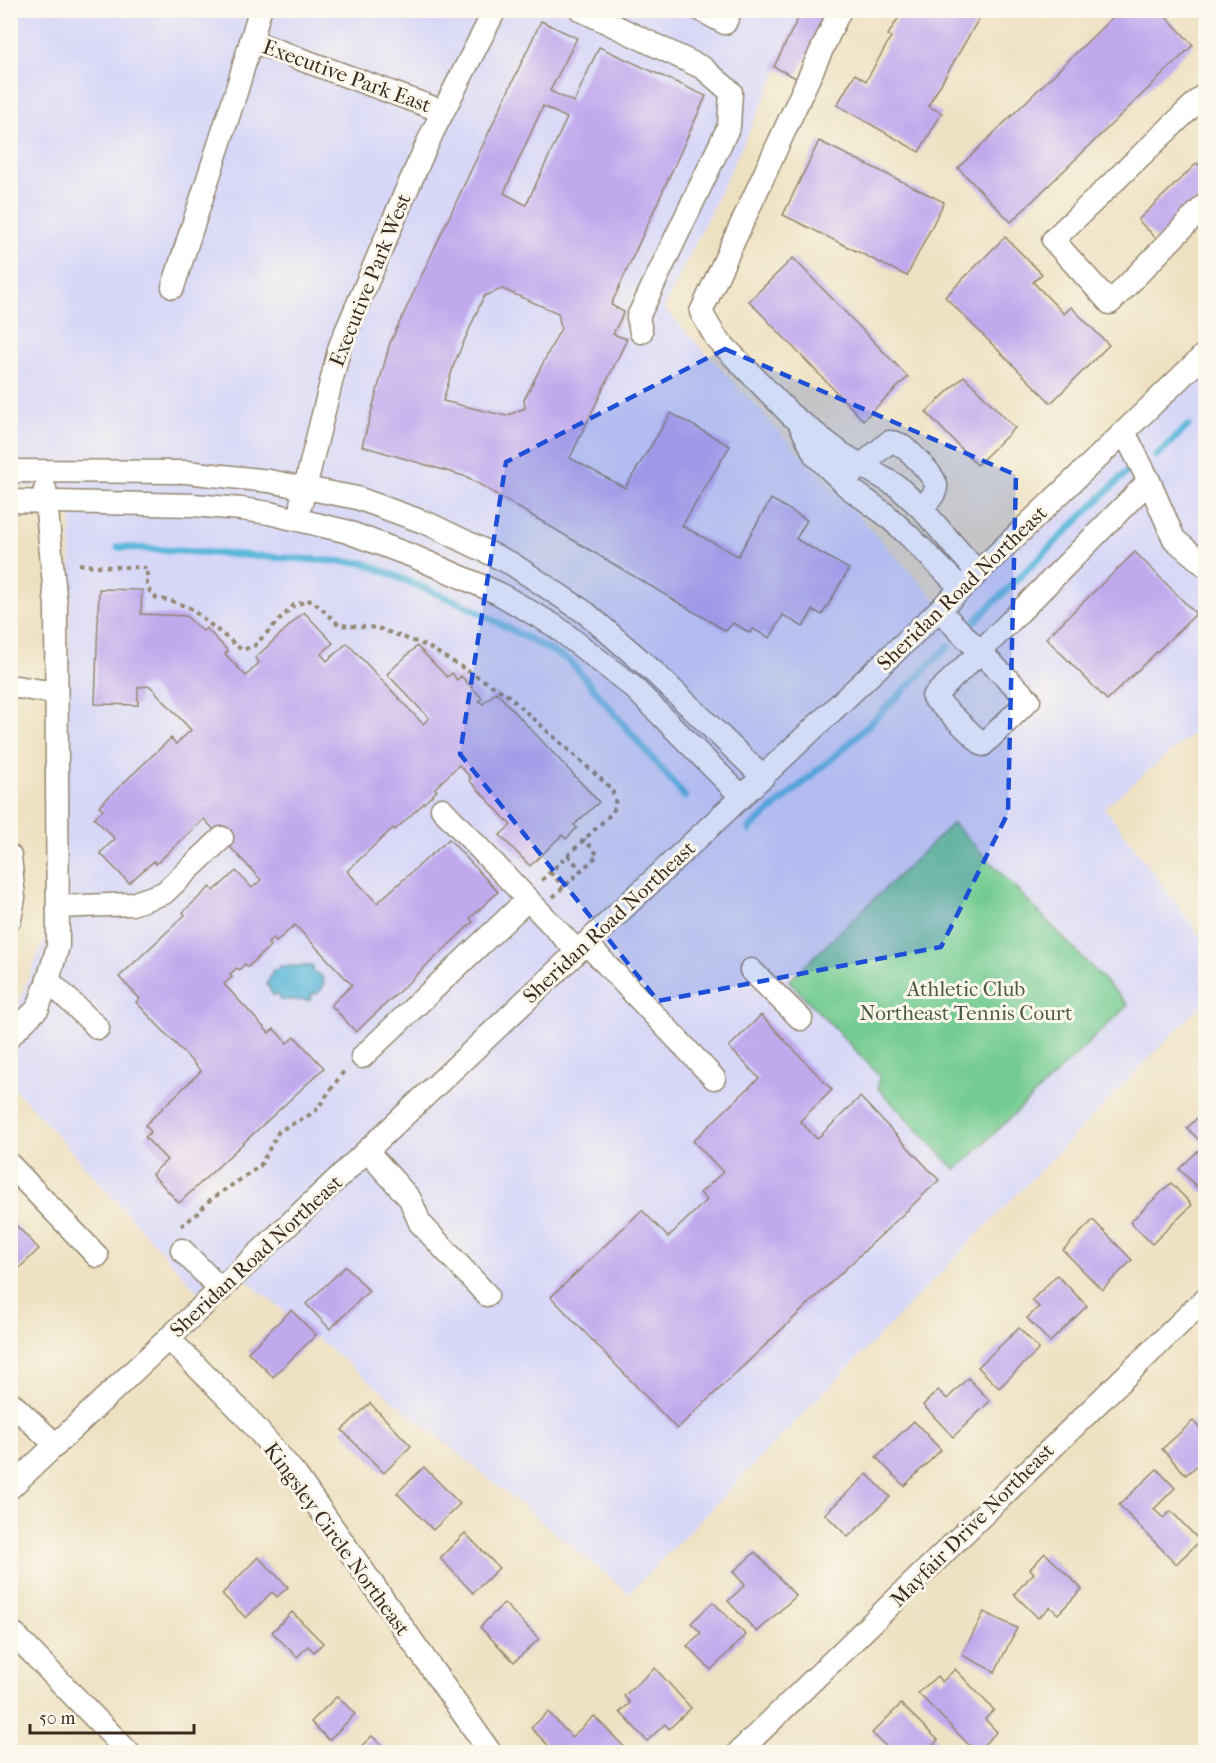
<svg xmlns="http://www.w3.org/2000/svg" width="1216" height="1763" font-family="'IM FELL French Canon',serif">
<style>
.built{fill:#d7d7f8}
.green{fill:#72cb91;stroke:#567a58;stroke-width:1.5}
.water{fill:#5cb7da;stroke:#4c707c;stroke-width:1.5}
.lines{fill:none;stroke-linecap:round;stroke-linejoin:round}
.stream{stroke:#5cb7da;stroke-width:7}
.building{fill:#c0a9ed;fill-rule:evenodd}
.minor-casing{stroke:#948670;stroke-width:25}
.path{stroke:#948670;stroke-width:4;stroke-dasharray:4.5 4.5;stroke-linecap:butt}
.minor{stroke:#fff;stroke-width:22}
.marked{fill:#1d4ed8;fill-opacity:0.2;stroke:#1d4ed8;stroke-width:4.5;stroke-dasharray:12 8;stroke-linejoin:round}
.labels{text-anchor:middle;stroke-width:6;stroke-linejoin:round;paint-order:stroke}
.street-label{font-size:21px;fill:#3b2a1e;stroke:#fbf7ec}
.park-label{font-size:21px;fill:#4c5a40;stroke:#fbf7ec}
</style>
<rect width="100%" height="100%" fill="#fbf7ec"/>
<filter id="ink" filterUnits="userSpaceOnUse"><feTurbulence type="fractalNoise" baseFrequency=".0167" numOctaves="2"/><feDisplacementMap in="SourceGraphic" scale="12" xChannelSelector="R" yChannelSelector="G"/><feConvolveMatrix kernelMatrix="1 2 1 2 8 2 1 2 1" color-interpolation-filters="sRGB"/></filter>
<filter id="wash" filterUnits="userSpaceOnUse"><feTurbulence type="fractalNoise" baseFrequency=".008" numOctaves="4" result="noise"/><feDisplacementMap in="SourceGraphic" scale="24" xChannelSelector="R" yChannelSelector="G"/><feGaussianBlur stdDeviation="1.35" result="paint"/><feColorMatrix in="noise" values="0 0 0 0 0 0 0 0 0 0 0 0 0 0 0 0 0 1.4 0 .05"/><feComposite in="paint" operator="in"/></filter>
<g filter="url(#wash)">
<rect width="100%" height="100%" fill="#eee1c1"/>
<path class="built" d="M11 11H807L664 308 941 605 1205 348V724L1104 807 1205 942V1001L629 1593 236 1272 205 1300 11 1084 10 1025 64 889 72 488 11 486Z"/>
<path class="green" d="M953 823 1128 1005 956 1170 878 1088 879 1075 789 981Z"/>
<path class="water" d="M280 966H313V972C325 975 328 985 318 993L312 994 311 1000H281L278 995H273L267 984 273 970 280 969Z"/>
<g class="lines">
<g class="stream">
<path d="M1156 456 1188 426"/>
<path d="M118 547 364 563 467 606 570 661 685 797"/>
<path d="M975 621 1131 468"/>
<path d="M750 831 749 829 851 742 949 646"/>
</g>
</g>
<g id="blocks">
<g class="building">
<path d="M802 10H830L796 78 774 67Z"/>
<path d="M903 10H984L928 106 942 113 919 152 837 105 855 74 866 81 891 37 888 35Z"/>
<path d="M1120 10H1160L1193 45 1011 222 958 168Z"/>
<path d="M541 21 577 38 550 91 574 102 599 47 706 96 611 305 624 312 613 334 627 339 570 458 625 488 671 413 730 446 682 526 738 556 771 499 807 520 796 539 849 569 822 615 813 610 803 627 783 615 770 638 753 629 750 633 733 623 726 631 467 477 362 446 390 343ZM543 106 567 118 526 205 504 193ZM502 289 558 313 561 328 524 400 525 408 506 416 443 401 454 364 484 296Z"/>
<path d="M819 141 944 202 907 276 783 215Z"/>
<path d="M1197 163 1206 172V193L1157 239 1138 220Z"/>
<path d="M1005 237 1042 274 1033 282 1064 314 1071 307 1109 345 1051 403 945 297Z"/>
<path d="M793 258 908 377 863 420 749 301Z"/>
<path d="M964 376 1015 428 977 465 926 412Z"/>
<path d="M1135 552 1196 614 1107 700 1046 638Z"/>
<path d="M99 589 142 590 141 614 186 616 203 631 206 628 228 651 225 654 246 676 259 663 255 658 304 612 333 643 321 654 327 661 347 643 423 724 429 718 387 674 417 646 447 677 452 673 457 680 461 676 482 698 479 701 483 704 496 692 599 802 574 825 577 828 566 839 562 835 530 866 500 835 511 825 469 780 471 778 459 765 435 788 437 791 395 830 393 828 347 871 377 903 449 839 498 892 470 918 473 922 356 1032 331 1005 352 985 295 925 276 942 273 938 268 943 270 946 248 967 245 964 239 970 237 968 230 974 232 977 224 984 269 1033 274 1029 287 1043 295 1037 324 1068 179 1203 152 1174 167 1160 145 1137 151 1132 145 1125 201 1071 136 1002 140 999 119 977 185 915 183 912 210 887 214 891 236 871 252 888 261 880 204 819 156 864 154 861 129 883 100 853 115 839 94 818 103 810 99 806 171 738 176 744 191 730 150 686 138 687V705L95 704Z"/>
<path d="M761 1015 832 1090 800 1121 817 1139 860 1097 939 1180 677 1429 551 1297 642 1210 668 1237 707 1200 700 1193 723 1172 693 1141 759 1078 729 1047Z"/>
<path d="M1201 1114 1206 1119V1191L1203 1193 1179 1169 1204 1145 1187 1128Z"/>
<path d="M1171 1183 1192 1205 1152 1244 1130 1222Z"/>
<path d="M10 1219 39 1249 10 1277Z"/>
<path d="M1093 1220 1132 1260 1102 1290 1063 1250Z"/>
<path d="M346 1266 369 1291 330 1329 306 1304Z"/>
<path d="M1057 1275 1087 1306 1050 1342 1027 1318 1039 1307 1032 1300Z"/>
<path d="M291 1310 316 1335 273 1377 248 1352Z"/>
<path d="M1019 1328 1039 1349 999 1388 978 1367Z"/>
<path d="M968 1378 990 1401 953 1437 923 1405 938 1390 947 1399Z"/>
<path d="M370 1403 411 1446 384 1473 342 1430Z"/>
<path d="M914 1421 941 1450 904 1486 876 1457Z"/>
<path d="M1193 1421 1206 1435V1458L1186 1475 1162 1449Z"/>
<path d="M424 1467 460 1504 433 1530 397 1493Z"/>
<path d="M1157 1469 1175 1488 1154 1509 1163 1518 1171 1511 1200 1541 1176 1564 1119 1505Z"/>
<path d="M867 1474 890 1497 848 1537 825 1514Z"/>
<path d="M465 1533 499 1568 473 1593 440 1558Z"/>
<path d="M755 1552 796 1596 757 1632 728 1601 745 1585 733 1572Z"/>
<path d="M1045 1553 1082 1589 1058 1614 1050 1607 1038 1618 1014 1594 1034 1573 1030 1569Z"/>
<path d="M258 1557 288 1587 277 1597 272 1592 246 1618 222 1594Z"/>
<path d="M713 1602 746 1635 711 1670 687 1646 701 1633 691 1623Z"/>
<path d="M504 1603 539 1639 514 1662 480 1627Z"/>
<path d="M292 1612 323 1643 314 1652 308 1646 297 1657 272 1632Z"/>
<path d="M984 1612 1017 1628 995 1672 962 1655Z"/>
<path d="M655 1668 691 1708 669 1729 665 1724 647 1741 620 1712 630 1703 624 1696Z"/>
<path d="M955 1669 994 1710 985 1719 997 1732 976 1752 918 1693 937 1676 942 1682Z"/>
<path d="M337 1696 355 1714 329 1740 311 1722Z"/>
<path d="M901 1704 938 1740 926 1752H911L909 1750 906 1752H892L872 1733Z"/>
<path d="M548 1712 572 1737 594 1716 629 1752H555L531 1728Z"/>
<path d="M372 1736 389 1752H355Z"/>
</g>
</g>
</g>
<g filter="url(#ink)">
<use href="#blocks" fill-opacity="0" stroke="#948670" stroke-width="1.5"/>
<g class="lines">
<g class="minor-casing">
<g id="minor">
<path d="M581 10 703 68 731 92 729 126 638 317 641 332"/>
<path d="M701 10 725 23 731 10"/>
<path d="M840 10 701 312 716 338 791 415 842 454 897 486 921 508 978 573"/>
<path d="M251 41 442 111"/>
<path d="M1206 93 1053 240 1110 303 1206 204"/>
<path d="M173 287 237 89 260 10"/>
<path d="M800 424 815 455 849 488 885 514 908 535 961 588"/>
<path d="M10 471 186 472 269 481 357 498 429 524 512 564 586 613 654 672 763 777"/>
<path d="M850 475 889 442C893 442 895 442 898 444 907 447 935 476 936 485 937 494 927 502 921 508"/>
<path d="M1149 481 1174 539 1206 566"/>
<path d="M10 501 193 505 241 509 269 513 345 531 415 557 498 593 555 626 633 687 742 797"/>
<path d="M301 504 340 346 403 198 433 131 495 10"/>
<path d="M939 610 980 652 1149 481 1124 432"/>
<path d="M980 652 1029 700 983 745 933 697Z"/>
<path d="M10 686 56 693"/>
<path d="M442 809 577 951"/>
<path d="M10 856 14 898 10 919"/>
<path d="M58 907 132 904 164 893 222 838"/>
<path d="M586 943 714 1078"/>
<path d="M751 970 801 1019"/>
<path d="M48 980 98 1028"/>
<path d="M10 1036 38 1008 48 980 58 946 56 607 45 489"/>
<path d="M362 1057 528 899"/>
<path d="M367 1151 410 1199 420 1223 487 1295"/>
<path d="M10 1165 97 1256"/>
<path d="M182 1250 221 1290"/>
<path d="M168 1338 243 1413 296 1475 490 1752"/>
<path d="M10 1402 56 1445"/>
<path d="M10 1488 939 610 1206 353"/>
<path d="M10 1630 128 1752"/>
<path d="M739 1752 1206 1298"/>
</g>
</g>
<g class="path">
<path d="M79 564C101 568 124 566 147 568V588L156 598 172 601 190 608 242 650 254 646 294 605 312 600 339 625 378 628 427 646 506 694 612 789 616 804 613 812 541 881"/>
<path d="M568 855 581 870"/>
<path d="M550 872 564 887"/>
<path d="M553 897 598 855 584 839"/>
<path d="M181 1226 197 1214 210 1200 260 1166 279 1131 315 1112 346 1068"/>
</g>
<use href="#minor" class="minor"/>
</g>
</g>
<path class="marked" d="M725 349 1016 475 1008 813 941 947 658 1001 460 754 506 462Z"/>
<g class="labels">
<g class="street-label">
<text transform="translate(347 76) rotate(20)" y="7">Executive Park East</text>
<text transform="translate(370 280) rotate(-68)" y="7">Executive Park West</text>
<text transform="translate(962 588) rotate(-44)" y="7">Sheridan Road Northeast</text>
<text transform="translate(609 922) rotate(-43)" y="7">Sheridan Road Northeast</text>
<text transform="translate(256 1256) rotate(-43)" y="7">Sheridan Road Northeast</text>
<text transform="translate(972 1525) rotate(-45)" y="7">Mayfair Drive Northeast</text>
<text transform="translate(337 1539) rotate(54)" y="7">Kingsley Circle Northeast</text>
</g>
<g class="park-label">
<text x="966" y="996">Athletic Club<tspan x="966" dy="24">Northeast Tennis Court</tspan></text>
</g>
</g>
<rect width="1216" height="1763" fill="none" stroke="#fbf7ec" stroke-width="36"/>
<path d="M30 1724v9h164v-9" fill="none" stroke="#3b2a1e" stroke-width="3"/>
<text x="39" y="1724" font-size="18" fill="#3b2a1e" stroke="#fbf7ec" stroke-width="4.5" paint-order="stroke">50 m</text>
</svg>
